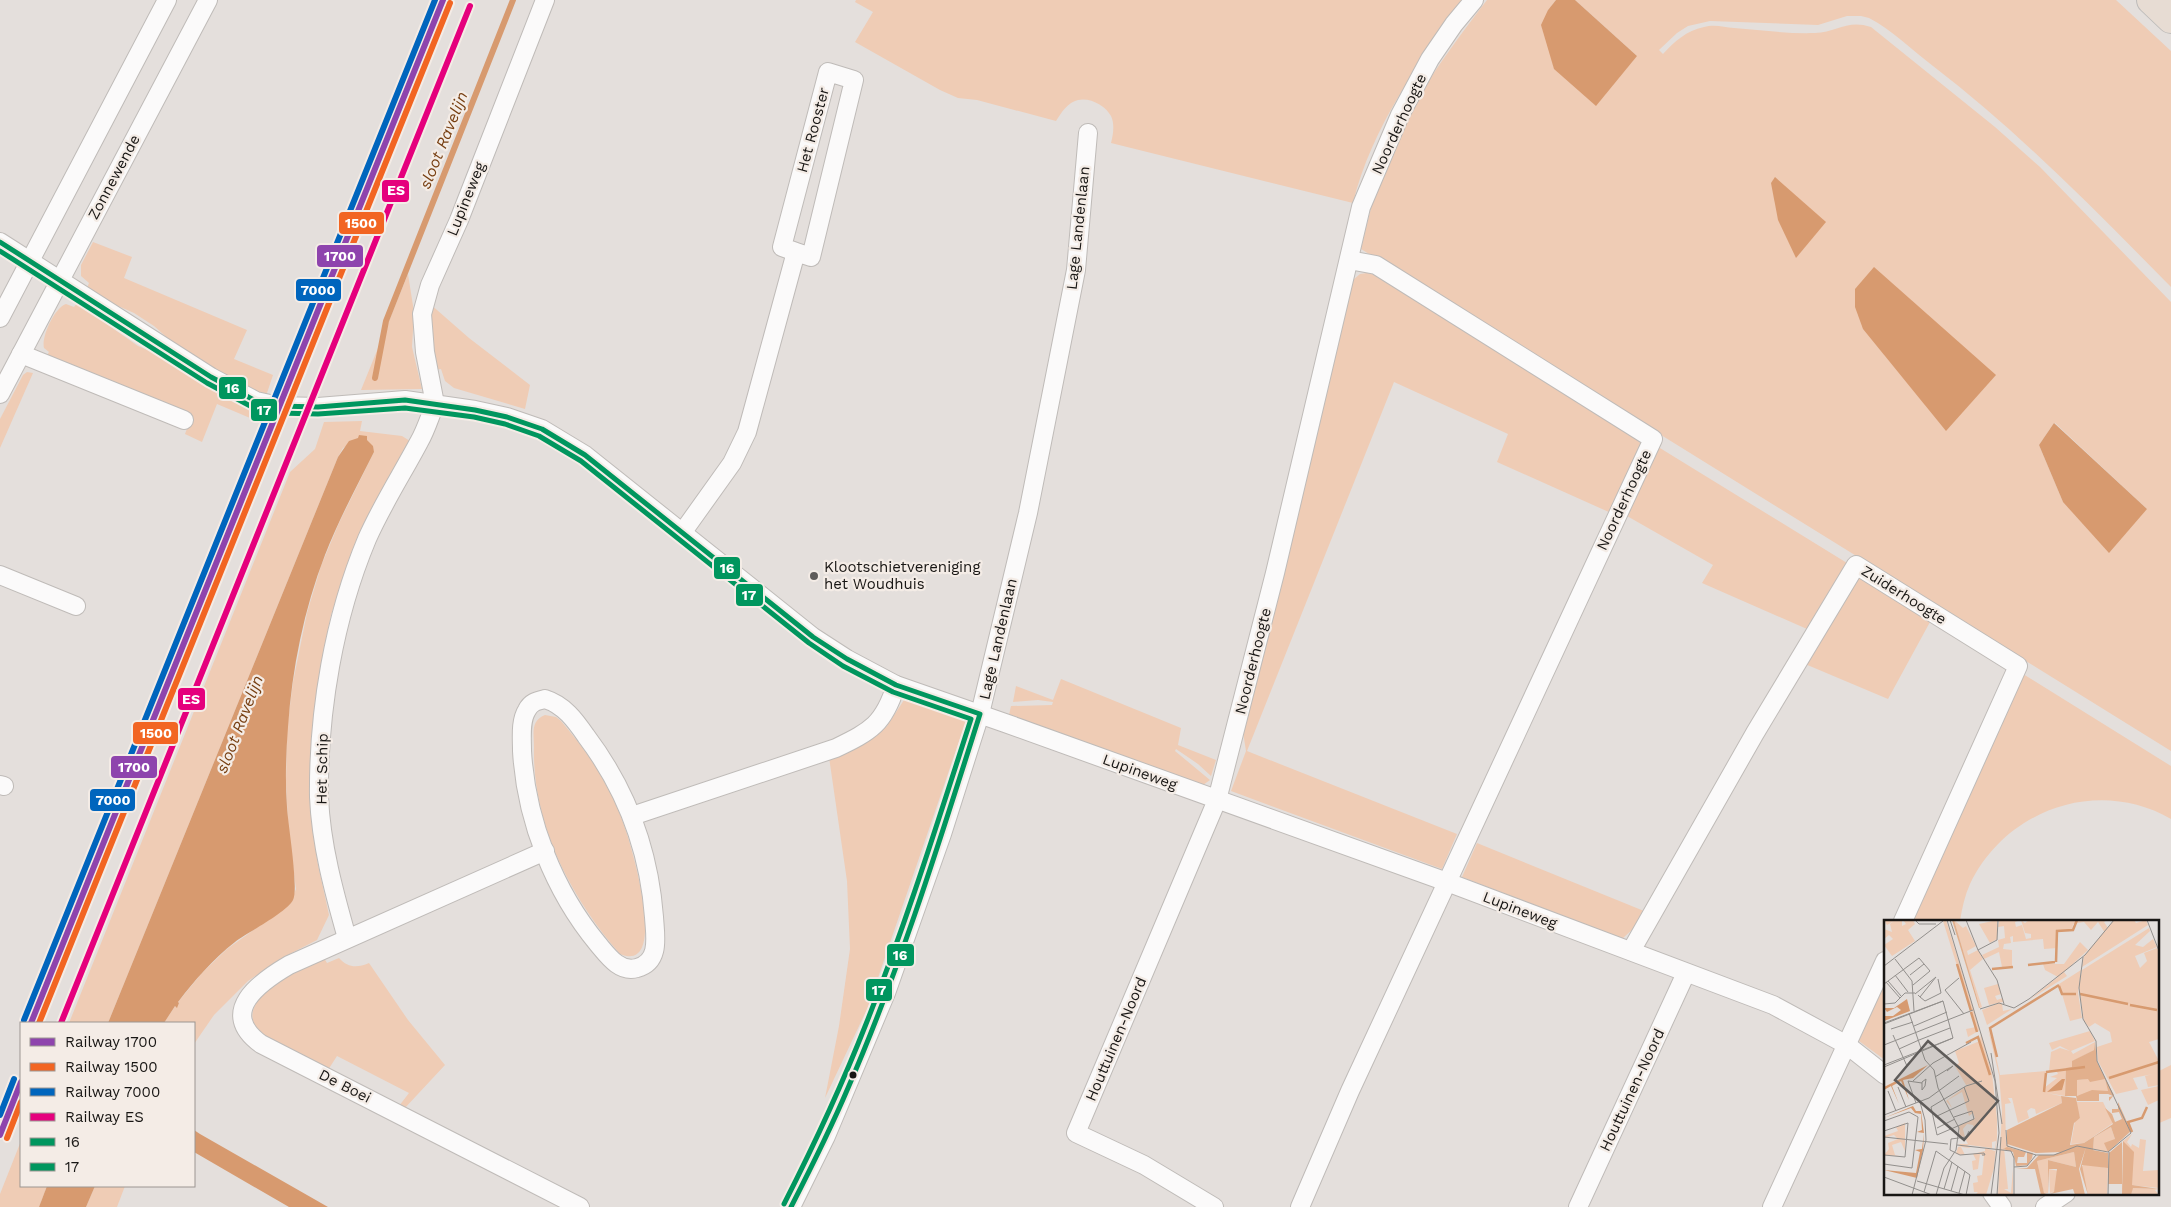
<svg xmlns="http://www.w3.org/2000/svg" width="2171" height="1207" font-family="'Work Sans',sans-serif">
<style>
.green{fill:#efccb5;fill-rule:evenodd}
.water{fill:#d79a6f}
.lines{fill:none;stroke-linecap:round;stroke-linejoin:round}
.stream{stroke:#d79a6f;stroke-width:6}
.street-casing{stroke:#bfbbb8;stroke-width:20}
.highway-casing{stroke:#bebcba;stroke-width:30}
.street{stroke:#fbfafa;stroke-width:18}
.highway{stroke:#e7dcd3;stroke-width:28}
.bus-1-casing{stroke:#f4ece6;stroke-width:9}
.bus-2-casing{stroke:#f4ece6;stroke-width:9}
.bus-1{stroke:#00965e;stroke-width:5}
.bus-2{stroke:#00965e;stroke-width:5}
.rail-1-casing{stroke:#f4ece6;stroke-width:10}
.rail-2-casing{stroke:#f4ece6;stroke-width:10}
.rail-3-casing{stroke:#f4ece6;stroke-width:10}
.rail-4-casing{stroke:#f4ece6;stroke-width:10}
.rail-1{stroke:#8e44ad;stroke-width:6}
.rail-2{stroke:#f26522;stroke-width:6}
.rail-3{stroke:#0065bd;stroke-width:6}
.rail-4{stroke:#e5007d;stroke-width:6}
.poi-dot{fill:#5f5c5a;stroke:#f4ece6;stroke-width:2}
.bus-dot{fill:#181614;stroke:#f4ece6;stroke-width:2}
.labels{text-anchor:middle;stroke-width:4.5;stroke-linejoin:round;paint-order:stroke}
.street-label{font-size:15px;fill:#181614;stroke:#f4ece6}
.poi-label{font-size:15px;fill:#181614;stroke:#f4ece6;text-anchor:start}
.water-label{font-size:16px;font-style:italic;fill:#773f12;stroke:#f4ece6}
.inset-river{fill:none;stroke:#d79a6f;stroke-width:2.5}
.inset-road{fill:none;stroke:#928f8c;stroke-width:1}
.view{fill:#5f5c5a;fill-opacity:0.15;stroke:#5f5c5a;stroke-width:2.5}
.inset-edge{fill:none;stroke:#181614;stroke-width:2.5}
.line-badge{stroke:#f4ece6;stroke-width:2}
.badge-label{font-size:14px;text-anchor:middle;font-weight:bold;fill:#fff}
</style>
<rect width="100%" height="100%" fill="#e4dfdc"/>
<g class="green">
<path d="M856 0H1464C1419 63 1372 126 1353 203L1111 143C1113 136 1115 124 1111 116 1106 106 1090 97 1078 100 1068 102 1061 113 1056 121L977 100 958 98 940 90 855 42 873 12 855 2Z"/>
<path d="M1487 0H1556L1548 10 1637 56 1575 0H2116L2171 51V287C2095 210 2019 132 1933 66 1912 50 1892 30 1869 18L1861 16H1847L1818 25 1710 21 1688 26 1677 33 1659 50 1663 54C1675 41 1686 31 1704 27 1714 24 1724 27 1734 28 1761 30 1788 34 1815 33 1837 32 1848 19 1871 27L1995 127 2040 167 2171 302V751L1361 249C1368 221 1374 192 1384 164 1408 105 1448 51 1487 0ZM2054 423H2055L2147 509 2063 502 2039 445Z"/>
<path d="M93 242 132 257 124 278 247 330 234 359 273 375 266 396 254 394 173 343 154 326 134 313 109 302 87 288 89 283 81 276V265Z"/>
<path d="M1367 273 1372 274 1632 434 1640 443V449L1611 513 1497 462 1508 434 1394 382 1247 751 1457 834 1442 869 1231 791 1246 751 1242 726 1353 280 1360 274Z"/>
<path d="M408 274 414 312 412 347 422 389 361 390Z"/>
<path d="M77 303 138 346 165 357 217 391 262 412 265 416 262 423 217 404 202 442 185 434 192 415 46 357 49 352 44 348C41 337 55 307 66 304L74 307Z"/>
<path d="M429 303 469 338 530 385 525 409 454 388 445 381 441 369 435 370Z"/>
<path d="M27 372 33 373 0 448V419L23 375Z"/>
<path d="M362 421 360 431 402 436 410 441 346 570 331 615 322 659 313 732 311 800 317 860 329 915 317 940 280 959 248 981 214 1015 194 1044V1023H164L175 1006 177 1007 179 1003 178 1002 202 973 227 949 290 904 296 889 288 826 286 781 287 729 293 682 307 613 321 566 339 523 374 452 367 440 359 435V438L343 448 338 457 108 1023H69L290 472 315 449 324 422Z"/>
<path d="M1655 445 1847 563 1807 629 1702 583 1713 565 1627 516Z"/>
<path d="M1859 575 1930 622 1888 699 1805 664Z"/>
<path d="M2023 674 2171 766V819C2098 777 2006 809 1970 884 1965 895 1962 908 1960 921H1913L1999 731Z"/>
<path d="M1061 679 1181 728 1178 745 1216 760 1211 776 1198 764 1176 749 1175 751 1210 780 1203 785 1009 715 1011 706 1052 705 1053 702 1038 700 1013 702 1016 686 1053 700Z"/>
<path d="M904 700 966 721 868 1007 825 1098 839 1026 850 949 847 881 829 757 869 741 887 726Z"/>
<path d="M545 715 556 717 561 721C577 740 593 760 605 783 613 797 620 812 625 828 631 845 670 975 620 954 571 898 532 824 534 747 534 734 530 721 545 715Z"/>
<path d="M1477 843 1644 911 1634 928 1622 939 1462 877Z"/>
<path d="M324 958 327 963 339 958C348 968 357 968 369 963L408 1020 445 1065 404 1109 399 1106 409 1093 337 1056 328 1070C312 1062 272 1044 261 1033 227 1000 303 969 324 958Z"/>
<path d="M1885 983V1060L1859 1041Z"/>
<path d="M2171 1065V1118L2157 1124V1072Z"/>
<path d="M21 1141V1186H47L39 1207H0V1194Z"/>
<path d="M95 1186H125L117 1207H86Z"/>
</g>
<g class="water">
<path d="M1556 0H1575L1637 56 1596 106 1554 69 1541 25 1548 10Z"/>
<path d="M1775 177 1826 222 1796 258 1778 220 1771 183Z"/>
<path d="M1874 267 1996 375 1946 431 1863 329 1855 307V289Z"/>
<path d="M2054 423 2147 509 2109 553 2063 502 2039 445Z"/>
<path d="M359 435 367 436V440L373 446 374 452C357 486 339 519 325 555 304 609 292 669 288 727 286 753 285 780 287 807 288 825 299 888 293 900 286 913 248 932 235 942 213 959 195 980 178 1002L179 1003 177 1008 175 1006 164 1023H108L338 457 349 441 358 438Z"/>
<path d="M194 1130 200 1134 328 1207H289L194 1152Z"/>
<path d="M47 1186H95L86 1207H39Z"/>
</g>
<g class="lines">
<path class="stream" d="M375 378 386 321 513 0"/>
<g class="street-casing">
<g id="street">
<path d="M0 242 211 377 256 401 279 406 318 407 405 400 475 410 507 417 542 429 585 455 813 637 847 659 896 685 1005 723 1447 882 1773 1005 1847 1045 1885 1075"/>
<path d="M0 318 167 0"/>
<path d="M21 354 184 420"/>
<path d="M0 394 208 0"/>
<path d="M435 404 425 352 422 314 430 285 459 220 545 0"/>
<path d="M682 533 732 463 747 432 796 252 811 257 854 80 828 72 782 247 796 252"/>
<path d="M0 575 76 606"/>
<path d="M545 699C564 705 575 720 586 736 626 789 649 850 654 917 655 935 661 962 637 968 620 973 608 956 598 944 554 891 526 820 522 751 522 738 520 721 527 710 531 702 537 701 545 699Z"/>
<path d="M0 785 4 786"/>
<path d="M632 816 836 748C871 731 884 724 896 685"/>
<path d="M545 851 289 965C260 982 217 1012 261 1044L580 1207"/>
<path d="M347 938C334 892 321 845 319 797 318 711 334 618 367 539 382 505 402 474 419 442 426 430 430 416 435 404"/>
<path d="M1631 951 1755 733 1856 565 2018 666 1903 921"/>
<path d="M1992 1193 2002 1207"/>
<path d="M791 1207 826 1136 886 993 942 834 980 714 1028 513 1076 270 1088 133"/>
<path d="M1214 1207 1144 1165 1076 1133 1217 800 1275 573 1361 207 1400 115 1430 59 1454 24 1474 0"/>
<path d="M1300 1207 1350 1091 1653 439 1376 265 1349 260"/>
<path d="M1578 1207 1686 973"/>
<path d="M1772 1207 1885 961"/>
<path d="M2045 1207 2066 1193"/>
</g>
</g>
<g class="highway-casing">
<path id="highway" d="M2151 0 2171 19"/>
</g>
<use href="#street" class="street"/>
<use href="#highway" class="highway"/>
<g class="bus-1-casing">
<path id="bus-1" d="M0 242 211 377 256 401 279 406 318 407 405 400 475 410 507 417 542 429 585 455 813 637 847 659 896 685 980 714C940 840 901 966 848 1088 831 1128 811 1168 791 1207"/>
</g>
<g class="bus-2-casing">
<path id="bus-2" d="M0 251 207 383 254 408 278 413 318 414 405 408 474 417 505 424 539 436 581 461 809 643 843 666 893 692 971 719C938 821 906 924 866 1024 842 1085 814 1145 784 1204"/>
</g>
<use href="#bus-1" class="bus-1"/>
<use href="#bus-2" class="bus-2"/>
<g class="rail-1-casing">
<g id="rail-1">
<path d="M31 1023 443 0"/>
<path d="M0 1135 21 1082"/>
</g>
</g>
<g class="rail-2-casing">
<g id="rail-2">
<path d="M39 1023 450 3"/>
<path d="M7 1138 21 1102"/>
</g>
</g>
<g class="rail-3-casing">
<g id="rail-3">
<path d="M24 1020 435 0"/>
<path d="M0 1115 14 1079"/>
</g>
</g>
<g class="rail-4-casing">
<path id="rail-4" d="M61 1023 470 6"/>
</g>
<use href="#rail-1" class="rail-1"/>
<use href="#rail-2" class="rail-2"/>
<use href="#rail-3" class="rail-3"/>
<use href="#rail-4" class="rail-4"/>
</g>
<circle class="poi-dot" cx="814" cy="576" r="5"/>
<circle class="bus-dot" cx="853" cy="1075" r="4.5"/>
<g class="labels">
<g class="street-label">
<text transform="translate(1399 124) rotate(-65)" y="5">Noorderhoogte</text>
<text transform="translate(813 130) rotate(-75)" y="5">Het Rooster</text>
<text transform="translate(114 177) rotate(-62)" y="5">Zonnewende</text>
<text transform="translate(466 199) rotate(-68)" y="5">Lupineweg</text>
<text transform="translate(1078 228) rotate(-84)" y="5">Lage Landenlaan</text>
<text transform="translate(1624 500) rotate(-65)" y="5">Noorderhoogte</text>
<text transform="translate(1904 595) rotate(32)" y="5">Zuiderhoogte</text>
<text transform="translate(998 639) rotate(-77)" y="5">Lage Landenlaan</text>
<text transform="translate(1253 661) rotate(-76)" y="5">Noorderhoogte</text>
<text transform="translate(322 769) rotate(-89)" y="5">Het Schip</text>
<text transform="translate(1140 772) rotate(20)" y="5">Lupineweg</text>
<text transform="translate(1520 910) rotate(21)" y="5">Lupineweg</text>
<text transform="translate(1116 1039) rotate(-67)" y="5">Houttuinen-Noord</text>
<text transform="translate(345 1086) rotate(27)" y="5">De Boei</text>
<text transform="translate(1632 1090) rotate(-65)" y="5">Houttuinen-Noord</text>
</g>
<g class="poi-label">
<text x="824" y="572">Klootschietvereniging<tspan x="824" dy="17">het Woudhuis</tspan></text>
</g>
<g class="water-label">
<text transform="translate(443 140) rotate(-68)" y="6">sloot Ravelijn</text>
<text transform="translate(239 724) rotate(-69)" y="6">sloot Ravelijn</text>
</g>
</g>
<g transform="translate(1884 920)">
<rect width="275" height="275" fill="#e4dfdc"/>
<path d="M18 0V6L22 4 19 0H29L31 4 24 10 31 21 8 36 0 25 9 19 5 15 0 19V9L8 12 6 4 10 1 3 5 0 0ZM62 0 96 110 84 117 82 109 92 107 59 1ZM70 0 79 8 82 6 92 26 83 31 84 35 94 30 99 39 86 50 98 87 96 88ZM113 0V19L106 23 95 4ZM115 0H136L131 2 132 7 138 5 142 19 147 18V14L141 13 137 0 141 3 145 0H223L220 2 224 8 221 13 214 2 207 10 200 2 189 4 188 10 173 11V28L160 29 159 19 129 22V16L126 17 127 23 120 24 119 29 128 30V46L118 47 115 32 100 39 98 35 115 27 114 20 121 18 120 6 114 7ZM230 0H250L252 3 262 0 264 5 198 47 200 36ZM265 8 266 11 251 25 259 27 269 19 273 27 251 36 256 48 263 41 260 33 273 28 275 32V119L265 122 275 141V165L264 167 261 156 269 154 249 158 254 169 232 174 214 141 213 127 228 122 226 112 211 103 205 107 200 101 195 67 198 50ZM196 22 204 30 180 52 183 56 145 80 174 57 161 50 159 44H180ZM197 50 194 73 198 98 186 101 175 64ZM114 64 117 74 111 76 113 80 119 78V82L105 85 100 68ZM115 83 118 84 119 91 128 89 103 105 98 90ZM104 109 110 127 116 155 162 151 160 168 173 158 166 157 174 154 172 150 165 151 167 132 176 128 186 131 176 126 168 130 165 123 206 111 211 121 187 131 189 134 211 122 210 130 189 141 188 147 182 150 181 176 163 173 177 176 178 183 152 194 151 189 147 188 143 191 145 198 134 203 128 178H124L127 183 121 184 122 223 129 229 120 228 124 269H120L127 273 129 249V275H114L118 191 115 155ZM97 113 108 154 113 199V217L110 248 102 275H91L94 272H90L89 263 94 262 93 256 98 255 100 236 96 234 94 249 89 250 88 241 92 240 89 234 101 231V228L111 231 112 221 108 222V228L85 225 83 226 87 228 77 227 81 235 72 234 74 227 78 226 74 224H84L81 218 91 210 89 205 83 204 79 209 81 217 76 216 75 206 91 198 89 193 85 196 84 193 78 172 64 180 68 188 62 181 84 165 102 161 82 165 71 146 75 143 71 131 96 121ZM202 159H221L224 171 193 176V160ZM275 166V180L264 185 257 170ZM191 182H219L229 203 200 223 187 224 191 201 196 198ZM21 203V231L17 222 8 225 11 235 16 236 0 235 5 229 4 223 14 219 10 215 0 218V216L14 211 12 207ZM227 207 231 219 223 232 209 229 210 217ZM248 214 243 222 247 227 248 224 255 228 256 219 262 220 259 251 275 250V268L247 265 239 221ZM190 232 192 247 164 240V273L160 274 153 241ZM200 244 224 248 223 275H204L197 248ZM165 249 175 251 170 272 166 273ZM248 268 275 269 271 270 275 275H247Z" fill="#efccb5"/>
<path d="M68 0H70L96 88H95ZM211 122 213 142 230 175 225 181V177L229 176 224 174H215V181H193L192 176H181L182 148 188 147V141L210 130ZM204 159 206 162 221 159 224 171 208 170 193 176V160ZM177 176 192 178 196 198 190 203 186 225 200 223 229 204 221 188 228 194 231 202 238 199 235 192 228 193V189H234V182L247 211 224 232 220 223 231 219 227 207 210 217 209 230 224 233V248L198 245 204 275 196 249 202 227 195 249 201 275H191L189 269 166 274 170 272 173 249H165L164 273V240L192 247 190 232 153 241 160 273H162L157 275 151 249H132L143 248 155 235H169L177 232 152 233 123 224V210L178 183ZM239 221 250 232 248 265 275 269 249 268 247 275H238ZM238 222V264H224L225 233ZM123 227 142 232 140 237H134L133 243H143V232L149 233 148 238 144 245 132 246 129 232 119 229Z" fill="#e2b08d" fill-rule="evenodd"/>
<path d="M23 79 26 91 0 101V96H9L17 90 13 87 3 92 0 88H10ZM44 145 29 158 19 160 25 180 17 161 8 166 15 184 7 166 0 170V167ZM178 159H181L178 170 163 172ZM29 186 32 191H37L40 213 39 230 33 258 0 250 32 253 36 232 31 230 38 229 40 213 33 212 38 210 37 194 31 193 27 188 0 198Z" fill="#d79a6f"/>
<path class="inset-river" d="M172 42 173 11 189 10 193 0M73 44 87 91M144 45 171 42M108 49 129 47M175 66 178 74H192M196 74 244 84M246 85 273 90M87 92 93 112M82 123 94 117 106 155M113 137 106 108 175 65M162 152 201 147M225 158 275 142M160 172 162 153M248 212 244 202 258 198 263 187"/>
<path class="inset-road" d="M31 0 35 4H52M63 0 111 161 115 213 107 275M66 0 71 15M82 0 94 30 113 60 120 84M263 0 275 31M94 30 113 20 114 0M11 39 28 61 30 91M0 46 59 1M11 55 24 72M26 55 40 44M75 58 61 70 80 94M4 61 17 76M2 62 16 78M0 64 35 38 46 51 29 65M31 74 52 57 36 77 34 75M36 77 41 81 57 73 54 59M59 81 69 118M0 84 11 83 21 73H31M96 89 115 83 130 88 145 79 201 35 230 0M25 93 41 140 50 150 54 168 75 208 72 230 60 248 52 275M0 103 59 81 0 104M30 106 63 92M7 109 29 102M9 115 23 146M35 120 66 108M0 125 89 90M15 129 35 120M107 133 118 204M0 145 69 118 0 147M51 157 69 146 63 151M42 159 41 166 38 170V162ZM29 161 49 143 87 122M14 167 22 187M4 171 12 191M32 183 24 161 38 163M0 195 45 178 75 156M51 197 85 181 80 167M70 197 88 191 90 199 53 215 47 187 82 166 98 161M0 201 25 192 34 197 28 248 0 244M53 208 71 199M122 210 123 226 152 235H170L193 226 224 232 247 213 213 141 212 121 199 99 195 68 199 37M0 211 24 203 21 237 0 235M85 211 82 217 67 219 66 230 76 235 100 233 101 235H98M0 217 64 224M73 225 127 231 130 238V275M130 247 143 246 152 235M0 257 48 275M33 261 81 275M60 269 68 242M67 271 74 246M40 272 52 231 86 255 82 275M75 273 81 251M28 275 42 220 41 200 36 182M113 275 117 217M224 275 225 232"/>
<path class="view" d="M44 121 114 181 80 220 11 160Z"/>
<rect width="275" height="275" class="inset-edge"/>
</g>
<g class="line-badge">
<rect x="381" y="179" width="29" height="24" rx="5" fill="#e5007d"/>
<rect x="338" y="211" width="47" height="24" rx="5" fill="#f26522"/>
<rect x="316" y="244" width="48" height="24" rx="5" fill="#8e44ad"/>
<rect x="295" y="278" width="47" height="24" rx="5" fill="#0065bd"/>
<rect x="218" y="376" width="29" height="24" rx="5" fill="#00965e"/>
<rect x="250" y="398" width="28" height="24" rx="5" fill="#00965e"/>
<rect x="713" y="556" width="28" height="24" rx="5" fill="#00965e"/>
<rect x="735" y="583" width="29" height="24" rx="5" fill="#00965e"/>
<rect x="177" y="687" width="29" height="24" rx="5" fill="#e5007d"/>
<rect x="132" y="721" width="47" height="24" rx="5" fill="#f26522"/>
<rect x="110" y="755" width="48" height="24" rx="5" fill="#8e44ad"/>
<rect x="89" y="788" width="47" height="24" rx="5" fill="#0065bd"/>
<rect x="886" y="943" width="29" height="24" rx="5" fill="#00965e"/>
<rect x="865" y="978" width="28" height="24" rx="5" fill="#00965e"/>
</g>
<g class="badge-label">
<text x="396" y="195">ES</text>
<text x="361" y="228">1500</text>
<text x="340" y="261">1700</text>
<text x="318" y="295">7000</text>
<text x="232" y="393">16</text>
<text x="264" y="415">17</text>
<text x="727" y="573">16</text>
<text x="749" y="600">17</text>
<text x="191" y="704">ES</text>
<text x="156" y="738">1500</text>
<text x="134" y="772">1700</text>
<text x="113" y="805">7000</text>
<text x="900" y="960">16</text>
<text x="879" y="995">17</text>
</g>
<rect x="20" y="1022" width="175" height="165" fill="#f4ece6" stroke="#9c9692"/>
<rect x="30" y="1038" width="25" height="8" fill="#8e44ad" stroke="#9c9692"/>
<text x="65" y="1047" font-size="15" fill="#181614">Railway 1700</text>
<rect x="30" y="1063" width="25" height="8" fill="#f26522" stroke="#9c9692"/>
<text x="65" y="1072" font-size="15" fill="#181614">Railway 1500</text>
<rect x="30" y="1088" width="25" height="8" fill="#0065bd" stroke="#9c9692"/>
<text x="65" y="1097" font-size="15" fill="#181614">Railway 7000</text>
<rect x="30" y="1113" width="25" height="8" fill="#e5007d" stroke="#9c9692"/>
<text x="65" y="1122" font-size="15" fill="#181614">Railway ES</text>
<rect x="30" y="1138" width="25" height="8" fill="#00965e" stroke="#9c9692"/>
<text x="65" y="1147" font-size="15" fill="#181614">16</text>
<rect x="30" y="1163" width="25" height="8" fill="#00965e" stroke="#9c9692"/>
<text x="65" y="1172" font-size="15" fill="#181614">17</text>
</svg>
